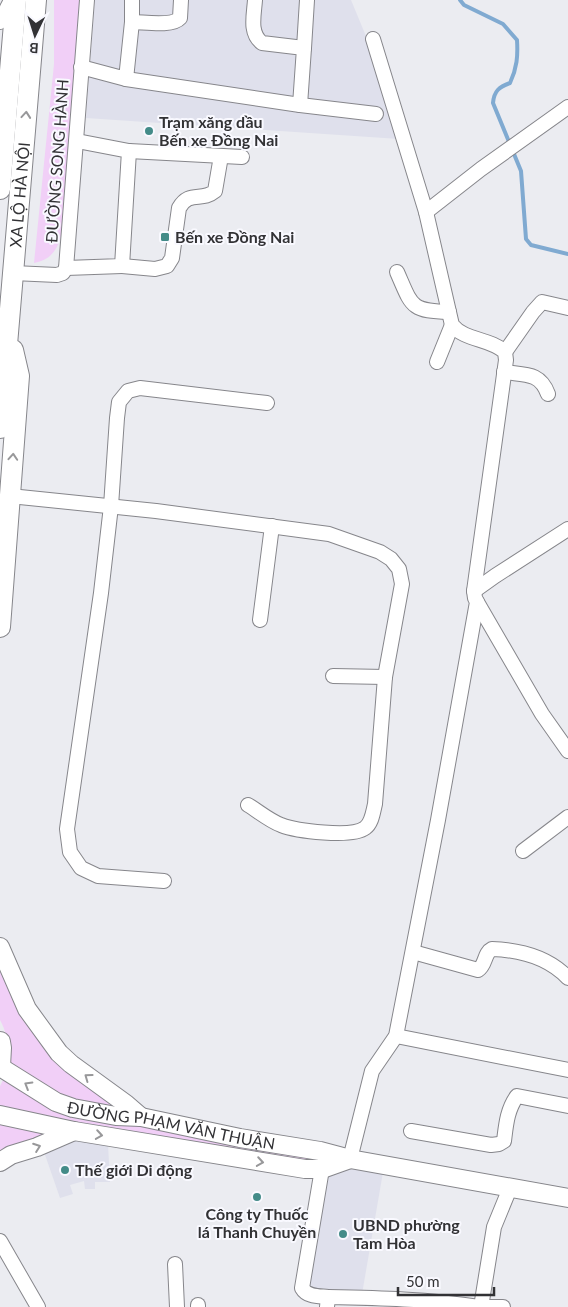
<svg xmlns="http://www.w3.org/2000/svg" width="568" height="1307" font-family="Lato,sans-serif">
<style>
.built{fill:#dfe0ec}
.green{fill:#f1cff7}
.lines{fill:none;stroke-linecap:round;stroke-linejoin:round}
.stream{stroke:#80aad1;stroke-width:4}
.minor-casing{stroke:#86868b;stroke-width:16}
.major-casing{stroke:#86868b;stroke-width:20}
.highway-casing{stroke:#86868b;stroke-width:22}
.minor{stroke:#fff;stroke-width:14}
.major{stroke:#fff;stroke-width:18}
.highway{stroke:#fff;stroke-width:20}
.oneway{stroke:#98989a}
.poi-dot{fill:#438b88;stroke:#f9f9ff;stroke-width:2}
.labels{text-anchor:middle;stroke-width:4;stroke-linejoin:round;paint-order:stroke}
.poi-label{font-size:16px;font-weight:bold;fill:#323235;stroke:#f9f9ff;text-anchor:start}
.street-label{font-size:16px;fill:#323235;stroke:#f9f9ff}
</style>
<rect width="100%" height="100%" fill="#ebecf1"/>
<g class="built">
<path d="M95 0H351L368 41 399 139 86 118Z"/>
<path d="M69 1138 108 1144 110 1182H95V1189H85L84 1181 70 1185 73 1194 60 1198 43 1149Z"/>
<path d="M351 1167 383 1172 362 1294 307 1288 325 1175Z"/>
</g>
<g class="green">
<path d="M54 0H82L66 215C60 238 60 258 34 263L54 64Z"/>
<path d="M0 960 24 1012 126 1109 82 1103 59 1095 7 1063C8 1048 8 1034 0 1020Z"/>
<path d="M4 1078 141 1124 324 1160 307 1162 79 1124 0 1108V1086Z"/>
<path d="M0 1124 1 1125 55 1135 0 1157Z"/>
</g>
<g class="lines">
<path class="stream" d="M460 0 464 5 503 24 517 40C518 56 517 68 510 83 499 87 494 91 493 103L521 171 526 239 531 245 568 254"/>
<g class="minor-casing">
<g id="minor">
<path d="M0 22 11 0"/>
<path d="M132 22C144 22 172 27 180 18L181 0"/>
<path d="M304 48 307 0"/>
<path d="M81 67 126 79 132 22V0"/>
<path d="M126 79 300 105 304 48 262 43C249 33 254 15 255 0"/>
<path d="M300 105 376 114"/>
<path d="M129 151 242 157"/>
<path d="M426 212 481 169 568 107"/>
<path d="M122 266 155 269 167 266 172 258 179 208C189 190 202 202 215 191L221 156"/>
<path d="M66 268 122 266 129 151 77 141"/>
<path d="M397 272C412 306 410 311 449 312"/>
<path d="M13 273 57 275 63 273 66 268 87 0"/>
<path d="M505 352 533 312 542 302 568 308"/>
<path d="M437 362 452 325"/>
<path d="M504 372C525 375 540 372 548 394"/>
<path d="M10 496 156 511 329 534 380 552 391 559 399 569 402 584 385 677 375 804C373 812 372 823 365 828 352 838 296 831 281 825 270 821 258 811 248 805"/>
<path d="M474 591 495 576 568 529"/>
<path d="M477 602 542 714 568 751"/>
<path d="M260 620 272 526"/>
<path d="M333 676 385 677"/>
<path d="M523 851 568 817"/>
<path d="M164 881 98 876 81 868 70 852 67 829 101 593 111 506 117 418 119 402 128 391 140 388 267 403"/>
<path d="M413 952 478 970C486 965 484 953 492 949 520 950 548 957 568 978"/>
<path d="M396 1036 568 1070"/>
<path d="M411 1131 491 1145 499 1144 504 1141C506 1125 507 1110 517 1096L568 1106"/>
<path d="M350 1159 372 1071 396 1036 438 820 477 602 475 598 474 591 506 360 505 352C490 338 465 341 452 325L426 212 373 39"/>
<path d="M322 1169 302 1288C307 1297 319 1296 328 1297"/>
<path d="M0 1241 38 1307"/>
<path d="M175 1264 177 1307"/>
<path d="M198 1307V1305"/>
<path d="M327 1307 328 1297C378 1298 429 1299 479 1307"/>
<path d="M481 1307 494 1227 510 1188"/>
<path d="M482 1307H503"/>
</g>
</g>
<g class="major-casing">
<g id="major">
<path d="M0 947 27 1009 59 1053 71 1064 126 1104 141 1117"/>
<path id="s1" d="M0 1067 56 1102 73 1108 116 1116 141 1117 240 1138 320 1151 350 1159 568 1198"/>
<path d="M0 1115 74 1131 305 1169H322L350 1159"/>
<path d="M0 1162 11 1155 37 1147 74 1131"/>
</g>
</g>
<g class="highway-casing">
<g id="highway">
<path d="M0 189 16 0"/>
<path id="s2" d="M0 428 36 0"/>
<path d="M0 627 19 376 13 350"/>
<path d="M0 1042 1 1048 0 1066"/>
</g>
</g>
<use href="#minor" class="minor"/>
<use href="#major" class="major"/>
<use href="#highway" class="highway"/>
</g>
<defs><path id="oneway-chevron" d="M-2-3.5L2.5 0L-2 3.5" fill="none" stroke-width="1.6" stroke-linecap="round" stroke-linejoin="round" transform="scale(1.25)"/></defs>
<g class="oneway">
<use href="#oneway-chevron" transform="translate(26 115) rotate(-85)"/>
<use href="#oneway-chevron" transform="translate(13 457) rotate(-86)"/>
<use href="#oneway-chevron" transform="translate(88 1077) rotate(-144)"/>
<use href="#oneway-chevron" transform="translate(28 1085) rotate(-149)"/>
<use href="#oneway-chevron" transform="translate(99 1135) rotate(9)"/>
<use href="#oneway-chevron" transform="translate(37 1147) rotate(-20)"/>
<use href="#oneway-chevron" transform="translate(260 1162) rotate(9)"/>
</g>
<g class="poi-dot">
<circle cx="149" cy="131" r="5"/>
<rect x="160" y="232" width="10" height="10" rx="2.5"/>
<circle cx="65" cy="1170" r="5"/>
<circle cx="257" cy="1197" r="5"/>
<circle cx="343" cy="1234" r="5"/>
</g>
<g class="labels">
<g class="poi-label">
<text x="159" y="128">Trạm xăng dầu<tspan x="159" dy="18">Bến xe Đồng Nai</tspan></text>
<text x="175" y="243">Bến xe Đồng Nai</text>
<text x="75" y="1176">Thế giới Di động</text>
<text x="257" y="1220" text-anchor="middle">Công ty Thuốc<tspan x="257" dy="18">lá Thanh Chuyền</tspan></text>
<text x="353" y="1231">UBND phường<tspan x="353" dy="18">Tam Hòa</tspan></text>
</g>
<g class="street-label">
<text transform="translate(57 161) rotate(-86)" y="6">ĐƯỜNG SONG HÀNH</text>
<text dy="6" stroke="none"><textPath href="#s2" startOffset="234">XA LỘ HÀ NỘI</textPath></text>
<text dy="6" stroke="none"><textPath href="#s1" startOffset="184">ĐƯỜNG PHẠM VĂN THUẬN</textPath></text>
</g>
</g>
<g transform="translate(35 35) rotate(184)" stroke="#f9f9ff" stroke-width="4" paint-order="stroke">
<path d="M0-4L9 19L0 12L-9 19Z" fill="#323235"/>
<text y="-8" font-size="14" font-weight="bold" text-anchor="middle" fill="#323235">B</text>
</g>
<path d="M398 1287v8h96v-8" fill="none" stroke="#323235" stroke-width="2.5"/>
<text x="406" y="1287" font-size="15" fill="#323235" stroke="#f9f9ff" stroke-width="4" paint-order="stroke">50 m</text>
</svg>
